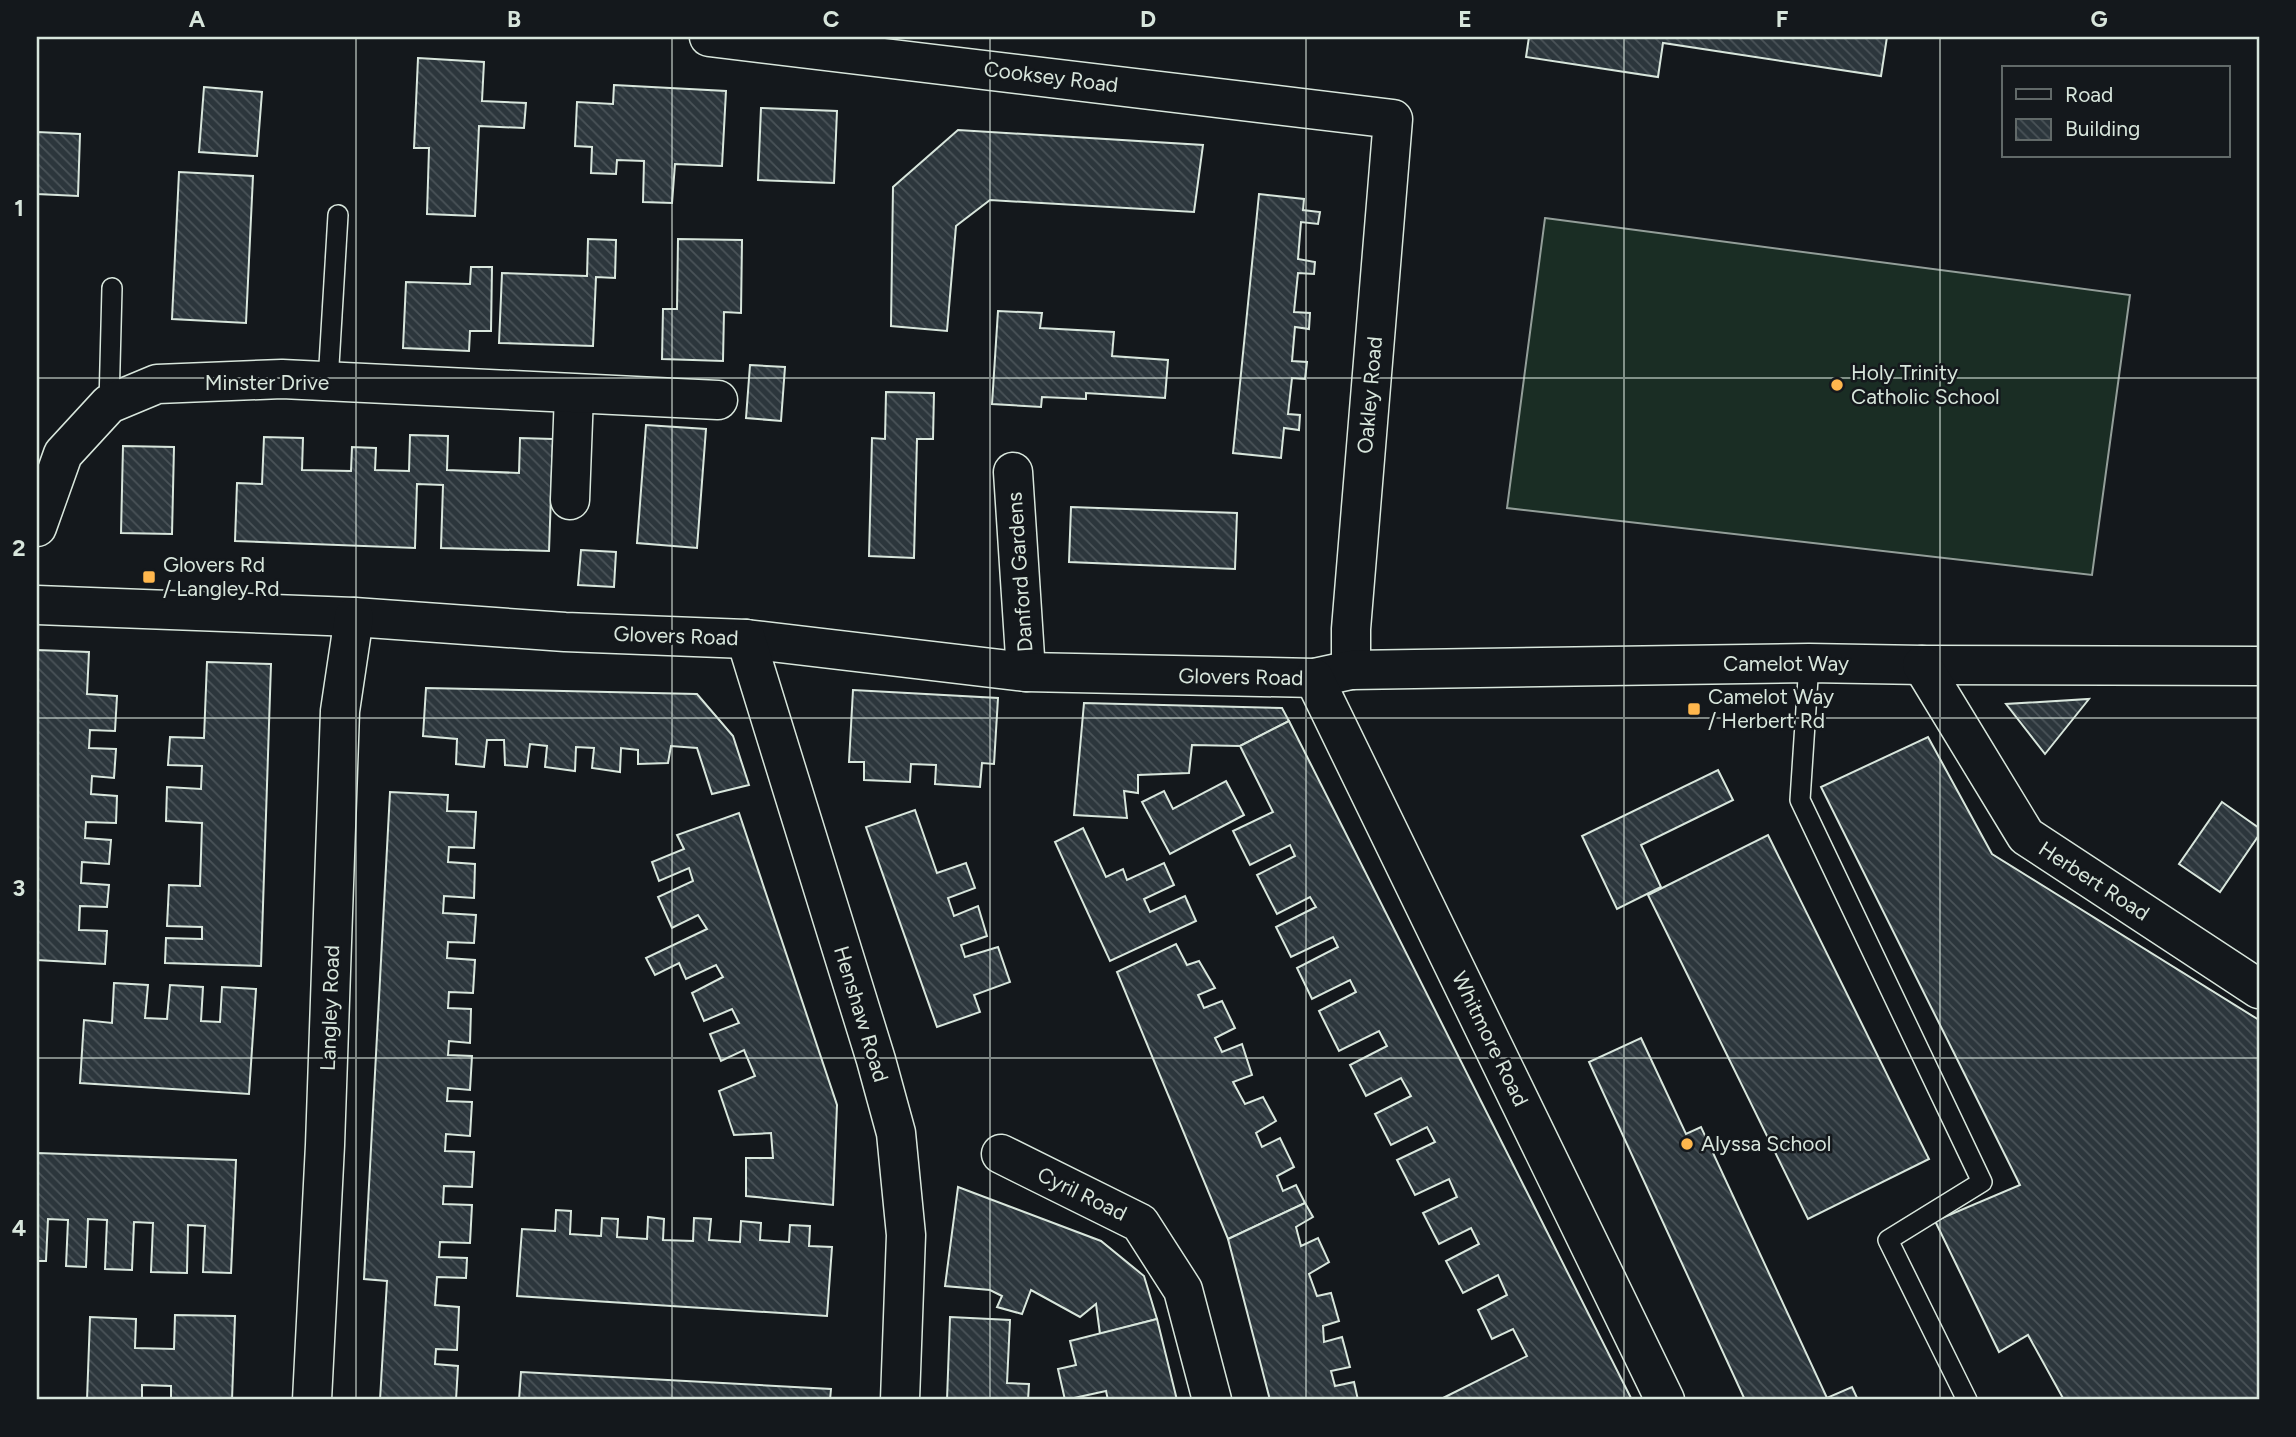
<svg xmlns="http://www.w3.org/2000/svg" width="2296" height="1437" font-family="Figtree,sans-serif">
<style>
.grass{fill:#1a2d24;stroke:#939e99;stroke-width:2}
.building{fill:url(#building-back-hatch);stroke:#d8e6dc;stroke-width:2}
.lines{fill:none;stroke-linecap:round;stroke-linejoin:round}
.lane-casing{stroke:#d8e6dc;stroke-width:22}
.street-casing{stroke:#d8e6dc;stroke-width:41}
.lane{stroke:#14181c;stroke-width:19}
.street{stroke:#14181c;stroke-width:38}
.grid{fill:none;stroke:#d8e6dc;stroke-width:2;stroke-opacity:0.55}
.poi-dot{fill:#ffb74d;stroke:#14181c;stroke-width:2.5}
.labels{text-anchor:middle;stroke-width:5;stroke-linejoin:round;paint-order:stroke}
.street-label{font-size:21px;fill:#d8e6dc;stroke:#14181c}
.poi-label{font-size:21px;fill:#d8e6dc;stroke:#14181c;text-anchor:start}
.neatline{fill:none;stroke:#d8e6dc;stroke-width:2.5}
.grid-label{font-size:23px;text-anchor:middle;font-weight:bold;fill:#d8e6dc}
</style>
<defs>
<pattern id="building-back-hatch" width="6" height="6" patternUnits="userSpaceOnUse" patternTransform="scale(1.75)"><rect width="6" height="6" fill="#2c363c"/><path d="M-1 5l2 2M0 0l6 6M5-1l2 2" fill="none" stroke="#4a5358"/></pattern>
</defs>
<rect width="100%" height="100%" fill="#14181c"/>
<path class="grass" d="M1545 218 2130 295 2092 575 1507 508Z"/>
<g class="building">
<path d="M1529 37H1887L1881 76 1663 43 1658 77 1526 57Z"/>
<path d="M418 58 484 62 482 101 526 103 524 128 479 126 475 216 427 214 429 148H414Z"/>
<path d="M614 85 726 91 722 166 675 164 672 203 643 202 644 161 617 160 616 174 591 173 592 147 575 146 577 102 613 104Z"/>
<path d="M204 87 262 92 257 156 199 152Z"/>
<path d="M761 108 837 111 834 183 758 180Z"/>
<path d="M958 130 1203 145 1194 212 990 200 956 226 947 331 891 326 893 187Z"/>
<path d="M37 132 80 134 78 196 37 194Z"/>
<path d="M179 172 253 176 246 323 172 319Z"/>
<path d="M1259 194 1304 199 1303 210 1320 212 1318 224 1301 222 1298 259 1315 262 1314 274 1298 273 1294 312 1310 313 1309 329 1295 327 1292 361 1307 362 1305 379 1292 378 1288 414 1300 415 1299 430 1284 428 1281 458 1233 453Z"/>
<path d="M588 239 616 240 615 278 596 277 593 346 499 343 502 273 587 276Z"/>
<path d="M678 239 742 240 741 313 724 312 723 361 662 359 663 309H677Z"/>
<path d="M471 267H492L491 331H470L469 351 403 348 406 282 470 284Z"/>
<path d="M998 311 1042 313 1040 328 1114 332 1112 356 1168 360 1165 398 1086 393V399L1042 397 1041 407 992 404Z"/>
<path d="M750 365 785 367 781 421 746 418Z"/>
<path d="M886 392 934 393 933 439H917L914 558 869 556 872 438 885 439Z"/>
<path d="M646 425 706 429 697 548 637 543Z"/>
<path d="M410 435 448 436 447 470 519 473 520 438 553 439 549 551 441 548 443 485 417 484 415 548 235 541 237 483 262 484 264 437 303 438 302 470 351 471 352 447 376 448 375 470 409 471Z"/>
<path d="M123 446 174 447 172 534 121 533Z"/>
<path d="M1071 507 1237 513 1235 569 1069 562Z"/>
<path d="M581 550 616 552 614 587 578 585Z"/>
<path d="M37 650 89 652 87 694 117 696 115 731 90 730 89 748 116 749 114 778 92 776 91 794 117 796 116 823 86 822 85 838 111 840 109 864 82 862 81 883 109 885 107 907 80 906 79 930 107 931 105 964 37 960Z"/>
<path d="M207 662 271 664 261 966 165 963 166 938 202 939V927L167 926 169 885 200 886 202 823 166 821 167 787 201 789 202 766 168 765 170 737 204 738Z"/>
<path d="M426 688 697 694 733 736 749 785 712 794 697 748 671 746 668 763 638 764V750L621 748 620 772 592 768 594 748 576 747 575 771 545 767 547 746 530 744 527 767 505 765 504 740H487L484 767 456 764 457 739 423 736Z"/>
<path d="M853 690 998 698 994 764 982 763 980 787 935 784 936 765 911 764 910 782 864 780V762H849Z"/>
<path d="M2089 699 2045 754 2006 704Z"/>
<path d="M1084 703 1282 708 1289 721 1240 746 1192 745 1189 773 1138 775V793L1124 791 1127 818 1074 815Z"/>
<path d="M1289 721 1632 1400H1439L1527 1356 1513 1329 1492 1339 1478 1310 1507 1295 1498 1275 1463 1293 1446 1261 1479 1244 1471 1228 1439 1244 1423 1213 1457 1197 1449 1179 1415 1195 1397 1160 1435 1142 1427 1127 1391 1145 1375 1114 1411 1096 1401 1078 1366 1096 1350 1065 1387 1046 1379 1031 1339 1051 1319 1011 1356 992 1350 980 1312 999 1297 968 1338 947 1333 937 1291 957 1276 927 1316 907 1310 897 1277 914 1257 875 1295 856 1290 845 1250 865 1233 831 1273 812 1240 746Z"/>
<path d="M1928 737 1992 854 2259 1020V1400H2064L2028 1335 1999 1352 1935 1221 2020 1185 1821 787Z"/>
<path d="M1718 770 1733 800 1641 845 1661 887 1617 909 1582 836Z"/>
<path d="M1226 781 1244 815 1170 854 1142 802 1164 791 1173 809Z"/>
<path d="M390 792 448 795 447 811 476 812 474 848 449 847 448 862 475 864 474 898 444 896 443 913 476 915 474 943 448 942 447 958 475 960 473 993 449 992 448 1008 471 1009 470 1043 449 1041 448 1055 472 1056 470 1090 448 1088 447 1101 472 1102 470 1136 446 1134 445 1151 474 1152 472 1187 444 1186 443 1204 472 1205 470 1243 440 1242 439 1257 467 1258 466 1278 437 1277 435 1305 459 1307 457 1350 436 1349 435 1364 458 1366 456 1400H380L387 1281 364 1279Z"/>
<path d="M2222 802 2259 828V835L2220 892 2179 864Z"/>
<path d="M915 810 937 873 966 863 975 888 948 898 954 916 978 906 987 936 961 945 965 957 998 947 1010 982 974 995 980 1012 937 1027 866 827Z"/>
<path d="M739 813 837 1105 833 1205 746 1196V1158H773L771 1133 734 1135 719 1091 755 1076 744 1050 721 1061 710 1034 739 1023 732 1009 704 1021 692 993 723 977 716 965 686 979 679 963 655 975 646 958 707 929 698 915 672 928 658 897 693 881 689 868 659 881 652 862 684 849 677 835Z"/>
<path d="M1083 828 1106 877 1123 869 1127 880 1164 863 1174 885 1144 899 1150 912 1185 896 1196 921 1110 961 1055 842Z"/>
<path d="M1768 835 1929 1159 1808 1219 1648 895Z"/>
<path d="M1176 944 1187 965 1199 961 1215 988 1198 995 1204 1008 1222 1001 1235 1028 1215 1038 1222 1052 1242 1044 1252 1075 1233 1082 1245 1104 1263 1097 1276 1121 1256 1133 1262 1147 1280 1138 1294 1167 1277 1176 1283 1191 1296 1185 1305 1203 1228 1239 1117 972Z"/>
<path d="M114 983 148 985 145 1018 167 1019 170 985 203 987 201 1021 220 1022 222 987 256 989 249 1094 80 1083 84 1020 112 1023Z"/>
<path d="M1641 1038 1686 1134 1701 1127 1827 1398 1852 1387 1858 1400H1745L1589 1062Z"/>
<path d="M37 1153 236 1160 231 1273 203 1272 205 1226 188 1225 187 1273 151 1272 153 1223 134 1222 132 1270 105 1269 107 1220 88 1219 86 1267 66 1266 68 1220 48 1219 46 1261H37Z"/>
<path d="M958 1187 1101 1241 1144 1276 1157 1319 1100 1334 1096 1304 1080 1317 1031 1290 1022 1314 997 1307 1002 1296 990 1290 945 1286Z"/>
<path d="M1305 1203 1313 1217 1296 1227 1301 1246 1318 1238 1329 1262 1309 1274 1317 1296 1331 1293 1339 1321 1323 1326 1324 1342 1342 1337 1350 1367 1331 1371 1335 1386 1354 1382 1358 1400H1270L1228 1239Z"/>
<path d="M556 1210 571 1211 570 1234 601 1236 602 1218 618 1219 617 1237 647 1239 648 1217 664 1219 663 1240 693 1241 694 1218 711 1219 709 1240 740 1242 741 1221 761 1223 760 1240 789 1242 790 1225 810 1226 809 1246 832 1247 827 1316 517 1296 522 1229 555 1231Z"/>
<path d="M175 1315 235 1316 232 1400H171V1386L142 1385V1400H87L90 1317 136 1319 135 1348 174 1349Z"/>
<path d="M950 1317 1010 1320 1007 1383 1029 1384 1028 1400H947Z"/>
<path d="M1157 1319 1177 1400H1108L1106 1391 1065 1400 1058 1369 1076 1365 1070 1341Z"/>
<path d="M521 1372 831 1389 830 1400H519Z"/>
</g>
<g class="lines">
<g class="lane-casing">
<g id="lane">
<path d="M328 382 338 215"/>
<path d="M109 404 112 288"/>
<path d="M1809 663 1800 800 1982 1182 1888 1240 1967 1400"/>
</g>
</g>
<g class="street-casing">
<g id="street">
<path d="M709 37 1393 119 1351 629V670"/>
<path d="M1013 472 1026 672"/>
<path d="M570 500 574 394"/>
<path d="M37 527 63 454 109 404 157 384 282 379 718 400"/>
<path d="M37 605 354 617 565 632 746 639 1026 672 1314 678 1351 670 1809 663 1922 665 2259 666"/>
<path d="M746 639 876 1060 896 1133 906 1235 900 1400"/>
<path d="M1922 665 2026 836 2259 989"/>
<path d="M1314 678 1665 1400"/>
<path d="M1001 1154 1140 1223 1183 1290 1212 1400"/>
<path d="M312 1400 325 1145 340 711 354 617"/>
</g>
</g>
<use href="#lane" class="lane"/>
<use href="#street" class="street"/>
</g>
<path class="grid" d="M356 37V1400M672 37V1400M990 37V1400M1306 37V1400M1624 37V1400M1940 37V1400M37 378H2259M37 718H2259M37 1058H2259"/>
<g class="poi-dot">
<circle cx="1837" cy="385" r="7"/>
<rect x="142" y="570" width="14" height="14" rx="3.5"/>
<rect x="1687" y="702" width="14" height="14" rx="3.5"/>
<circle cx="1687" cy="1144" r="7"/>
</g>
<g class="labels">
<g class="street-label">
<text transform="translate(1051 77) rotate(7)" y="7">Cooksey Road</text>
<text x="267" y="390">Minster Drive</text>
<text transform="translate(1370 395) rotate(-85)" y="7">Oakley Road</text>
<text transform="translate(1020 572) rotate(-94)" y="7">Danford Gardens</text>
<text transform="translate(676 636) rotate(2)" y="7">Glovers Road</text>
<text x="1786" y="671">Camelot Way</text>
<text transform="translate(1241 677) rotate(1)" y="7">Glovers Road</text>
<text transform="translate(2094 881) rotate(33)" y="7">Herbert Road</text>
<text transform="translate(330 1008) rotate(-88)" y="7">Langley Road</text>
<text transform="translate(861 1014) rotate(73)" y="7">Henshaw Road</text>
<text transform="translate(1490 1039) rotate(64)" y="7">Whitmore Road</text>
<text transform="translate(1082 1194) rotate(26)" y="7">Cyril Road</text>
</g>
<g class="poi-label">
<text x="1851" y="380">Holy Trinity<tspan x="1851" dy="24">Catholic School</tspan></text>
<text x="163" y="572">Glovers Rd<tspan x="163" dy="24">/ Langley Rd</tspan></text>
<text x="1708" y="704">Camelot Way<tspan x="1708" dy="24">/ Herbert Rd</tspan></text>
<text x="1701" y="1151">Alyssa School</text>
</g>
</g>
<rect width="2296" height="1437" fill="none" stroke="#14181c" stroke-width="77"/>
<rect x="2002" y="66" width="228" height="91" fill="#14181c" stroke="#626a69" stroke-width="2"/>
<rect x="2016" y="89" width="35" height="10" fill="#14181c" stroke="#626a69" stroke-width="2"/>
<text x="2065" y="102" font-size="21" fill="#d8e6dc">Road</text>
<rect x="2016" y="119" width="35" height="21" fill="url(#building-back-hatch)" stroke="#626a69" stroke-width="2"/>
<text x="2065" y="136" font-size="21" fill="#d8e6dc">Building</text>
<rect x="38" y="38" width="2220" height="1360" class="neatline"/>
<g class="grid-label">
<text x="197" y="27">A</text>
<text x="514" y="27">B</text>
<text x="831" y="27">C</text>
<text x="1148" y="27">D</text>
<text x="1465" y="27">E</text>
<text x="1782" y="27">F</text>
<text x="2099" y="27">G</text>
<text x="19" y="216">1</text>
<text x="19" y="556">2</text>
<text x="19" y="896">3</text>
<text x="19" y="1236">4</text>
</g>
</svg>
